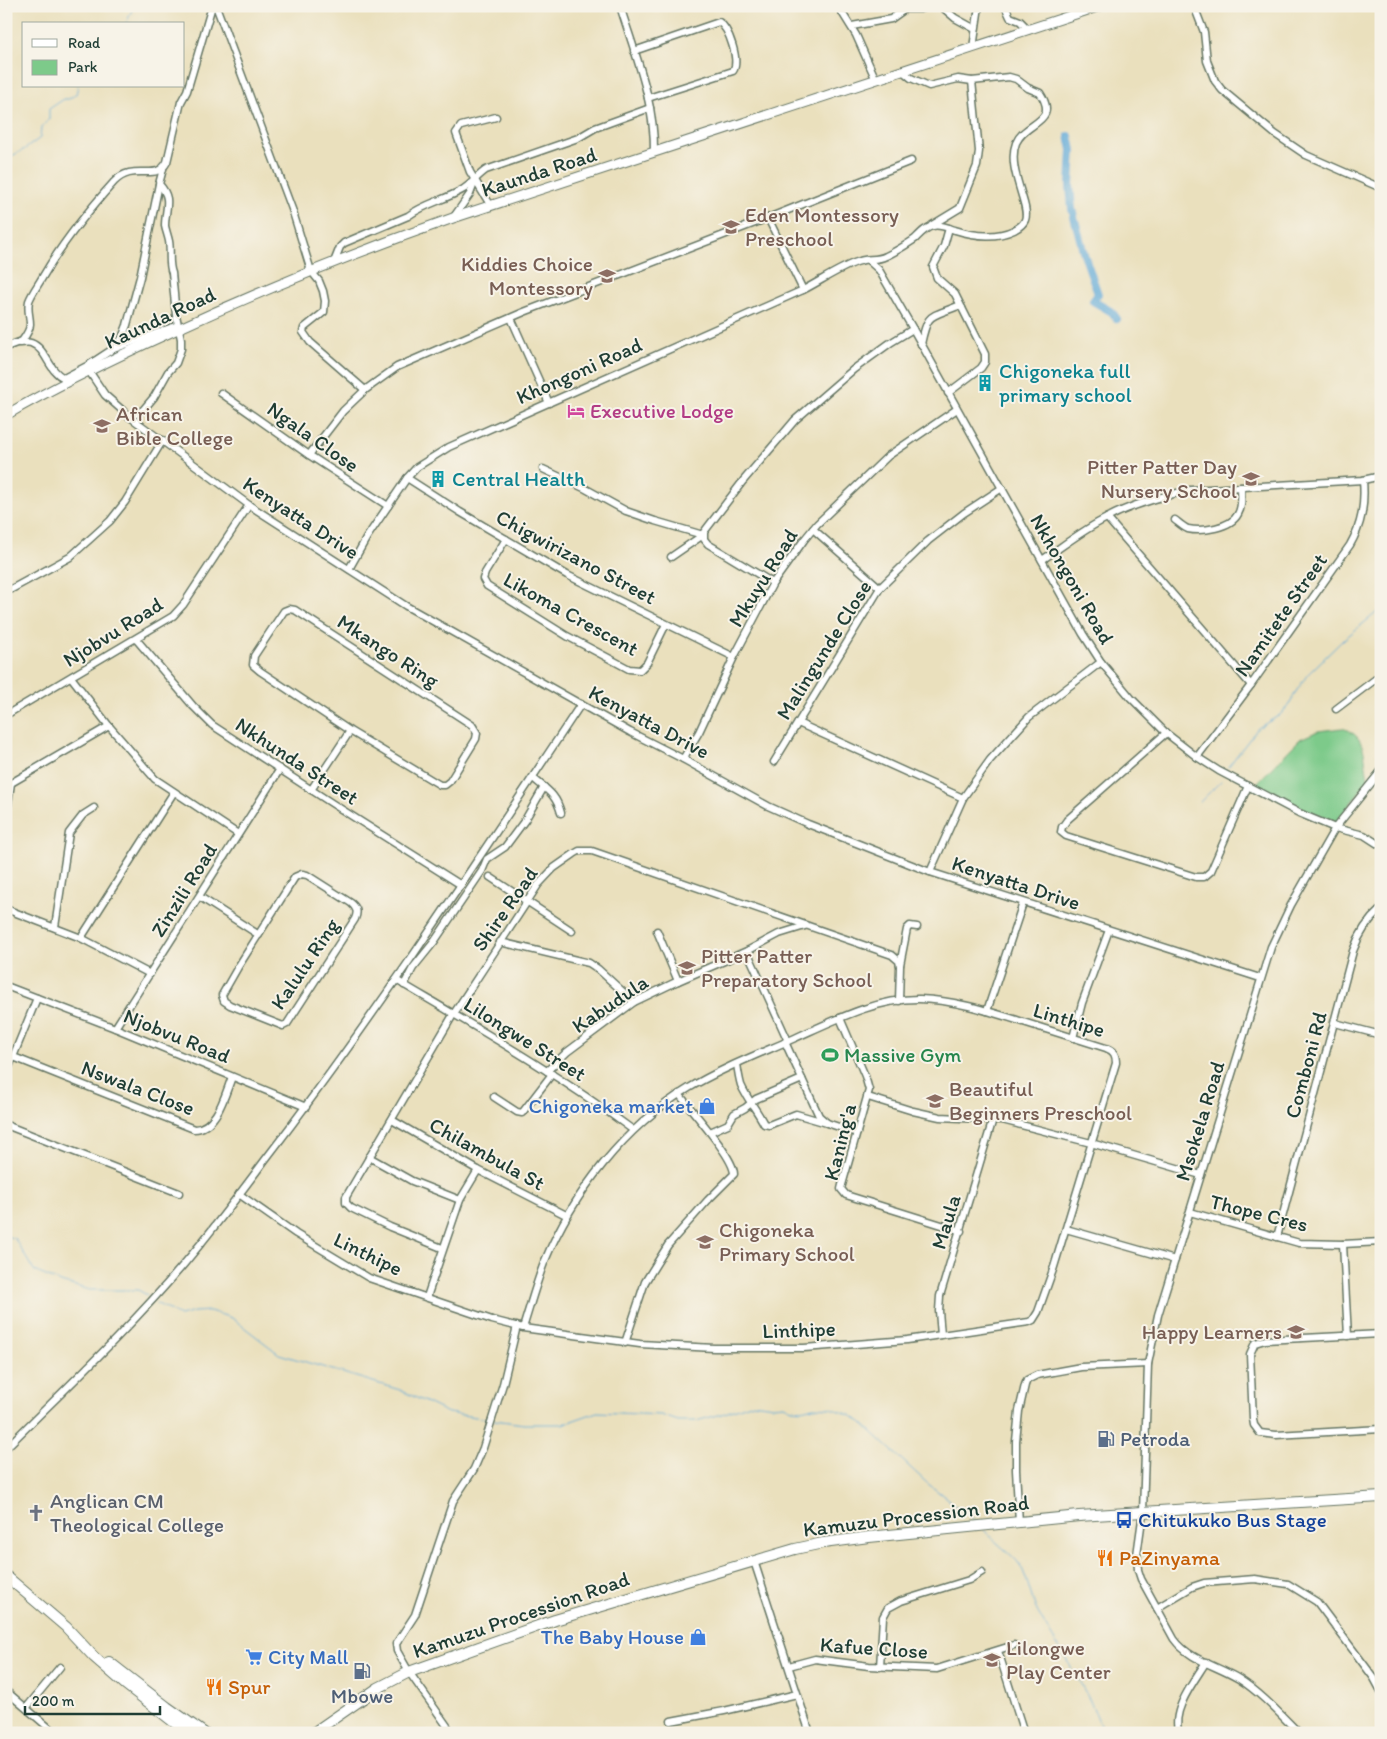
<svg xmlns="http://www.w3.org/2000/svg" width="1387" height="1739" font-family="Itim,sans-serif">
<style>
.green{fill:#7dca8a;stroke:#4e845f}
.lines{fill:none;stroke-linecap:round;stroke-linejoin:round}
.stream{stroke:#5fa9d7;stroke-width:1}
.river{stroke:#5fa9d7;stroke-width:8}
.minor-casing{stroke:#667664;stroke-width:9}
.major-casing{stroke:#667664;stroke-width:11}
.highway-casing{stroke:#667664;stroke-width:12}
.minor{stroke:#fff;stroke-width:6}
.major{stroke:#fff;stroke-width:9}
.highway{stroke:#fff;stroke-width:10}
.labels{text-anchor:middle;stroke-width:4;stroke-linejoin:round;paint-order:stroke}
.street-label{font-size:21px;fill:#1f3d34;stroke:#f7f3e8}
.education-label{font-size:21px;fill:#785e54;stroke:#f7f3e8;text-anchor:start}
.culture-label{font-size:21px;fill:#0d838f;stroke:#f7f3e8;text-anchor:start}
.hotel-label{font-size:21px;fill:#b23c85;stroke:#f7f3e8;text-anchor:start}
.leisure-label{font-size:21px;fill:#27864d;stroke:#f7f3e8;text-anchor:start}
.shop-label{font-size:21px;fill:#366cbe;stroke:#f7f3e8;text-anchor:end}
.service-label{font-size:21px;fill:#4e5e75;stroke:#f7f3e8;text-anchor:start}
.worship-label{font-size:21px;fill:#5b616d;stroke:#f7f3e8;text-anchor:start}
.transit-label{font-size:21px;fill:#164399;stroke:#f7f3e8;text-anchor:start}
.food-label{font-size:21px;fill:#c56008;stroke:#f7f3e8;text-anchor:start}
</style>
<rect width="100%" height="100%" fill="#f7f3e8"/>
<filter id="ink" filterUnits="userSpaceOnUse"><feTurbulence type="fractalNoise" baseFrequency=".02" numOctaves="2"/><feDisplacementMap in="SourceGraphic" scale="10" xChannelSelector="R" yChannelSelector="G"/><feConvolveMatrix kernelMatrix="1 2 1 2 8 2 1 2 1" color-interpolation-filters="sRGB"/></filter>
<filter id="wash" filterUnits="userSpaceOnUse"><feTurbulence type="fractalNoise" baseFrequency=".0096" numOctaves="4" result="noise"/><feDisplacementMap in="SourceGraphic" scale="20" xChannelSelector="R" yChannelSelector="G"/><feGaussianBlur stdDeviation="1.12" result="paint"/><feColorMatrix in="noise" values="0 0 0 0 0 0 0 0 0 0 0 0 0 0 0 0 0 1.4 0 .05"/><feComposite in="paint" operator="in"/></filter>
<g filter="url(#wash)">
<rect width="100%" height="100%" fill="#eae0bd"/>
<path class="green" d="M1342 728C1368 736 1363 756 1368 777L1367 782 1335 824 1296 807 1254 786 1300 739 1318 731Z"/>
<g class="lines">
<g class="stream">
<path d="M126 24 132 10 131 6"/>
<path d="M6 159 25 149 40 138 41 128 49 119V109L64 99H69L76 94 78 86"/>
<path d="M1228 767 1258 728 1280 715 1288 706 1297 690 1308 674 1343 640 1381 609"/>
<path d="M1200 802 1221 781"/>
<path d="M6 1236 15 1239 34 1271 60 1282 90 1290H138L149 1296"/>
<path d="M156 1303 180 1316 194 1312 210 1311 232 1318 279 1354 400 1390 448 1413 489 1419"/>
<path d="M494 1420 524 1424H563L597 1412 661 1415 678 1421H696L722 1414 753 1403 773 1406 784 1405 792 1409 802 1410 813 1407 831 1408 850 1415 861 1422 927 1483 976 1521"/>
<path d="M984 1530C994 1542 1007 1550 1017 1561 1026 1570 1031 1599 1037 1611 1059 1652 1089 1688 1103 1733"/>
</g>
<path class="river" d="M1069 136 1072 150 1070 185 1072 209 1084 254 1098 294 1093 301 1112 312 1117 319"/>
</g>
</g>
<g filter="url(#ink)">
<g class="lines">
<g class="minor-casing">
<g id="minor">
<path d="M216 6 292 209 311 271 319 281 323 291 325 301 324 312 304 328 303 332 310 342 365 390"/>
<path d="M620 6C635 54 655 102 654 152"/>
<path d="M838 6 856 35 876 80"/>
<path d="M941 6 955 18 975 29"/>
<path d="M1005 6 1010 17 1020 21 1029 30"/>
<path d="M1194 6 1204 32 1207 61 1215 81 1222 90 1275 134 1306 155 1381 188"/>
<path d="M852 26 891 19 905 9H920L929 6"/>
<path d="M973 48 979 6"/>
<path d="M634 51 719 22C729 28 740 61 733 71L648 98"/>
<path d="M491 206 470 172 456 133 461 126 496 117"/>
<path d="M453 218 470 194 475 181"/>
<path d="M768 218 803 290"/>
<path d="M932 225 960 208 977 166 979 151 972 81"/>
<path d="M949 228 944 246 933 267 937 278 955 294 962 308"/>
<path d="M869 261 879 270 913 329 1083 634 1101 662 1131 698 1166 733 1197 757 1219 771 1299 813 1335 828 1364 835 1381 846"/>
<path d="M334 262 340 247 344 243 408 216C424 204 444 200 462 190 471 185 477 176 486 170L578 138 595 128 650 108"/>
<path d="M511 318 549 403"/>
<path d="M19 343C23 343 28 342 31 343 47 349 48 371 64 378L87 366 116 347 122 338 127 325 140 277 159 184"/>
<path d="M921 344C928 312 929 318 958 306L962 308 985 354V362L981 368 948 393"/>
<path d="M6 347 22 341C25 337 30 330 30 324 30 316 27 310 29 301 32 293 38 285 42 278 62 243 87 212 114 182 134 161 156 183 167 162L181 102 187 91 212 6"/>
<path d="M114 349 178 325"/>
<path d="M89 371 105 395 130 417 249 505 406 606 630 732 683 759 768 806 808 824 930 872 1260 978"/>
<path d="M221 393 309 455 388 506"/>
<path d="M130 417 143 410 154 397 168 372 176 363 181 349V339L176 315 172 273C168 263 171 252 169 241 168 236 166 231 165 226 165 208 173 199 159 184L163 169"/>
<path d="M309 455 343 411 365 390 397 367 524 312 768 218 911 161"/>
<path d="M543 469 586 489 626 511 655 521 703 535"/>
<path d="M407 478 460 512 567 575 734 657"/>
<path d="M1107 518 1251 685"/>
<path d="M1175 520C1179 523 1183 527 1188 529 1202 532 1231 528 1238 514 1243 506 1241 496 1241 487"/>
<path d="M813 529 880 588"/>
<path d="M506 539 485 573 483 579 487 586 567 636 629 669 640 670 647 663 666 624"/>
<path d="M671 557 703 535"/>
<path d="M1042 560C1063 546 1084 529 1107 518 1133 504 1162 496 1191 490L1363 480 1381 476"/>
<path d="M349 569 367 537 407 478 417 467 449 447 803 290C819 282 844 265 860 261 868 258 877 261 886 256 895 252 906 245 915 239 920 234 926 227 933 226 940 224 948 228 955 230 974 236 995 239 1014 230 1018 228 1023 225 1025 220 1031 206 1006 169 1016 143 1025 121 1060 123 1040 93L1028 88 1016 79 1009 77 972 81 958 79 929 86 911 78 905 73V70"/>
<path d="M773 583 708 544 704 539V532L743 481 795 420 854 369 890 343 913 329"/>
<path d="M6 592 70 557 110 521 125 502 163 440"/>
<path d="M136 639 193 706 212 725 333 804 461 885"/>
<path d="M71 677 109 726 155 779 238 834"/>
<path d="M1336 709 1381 675"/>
<path d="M6 715 173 616 183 605 249 505"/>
<path d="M798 723 963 798"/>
<path d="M1166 733 1067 820 1062 827 1061 832 1066 836 1196 877H1204L1211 871 1248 786"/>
<path d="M1197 757 1251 685 1350 545C1362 524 1365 504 1363 480"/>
<path d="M683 759 699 732 734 657 773 583 804 540 817 524 888 456 957 409"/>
<path d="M774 762 880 588 928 541 964 513 1002 488"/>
<path d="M533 778C547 790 556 794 561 813"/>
<path d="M6 786 109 726"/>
<path d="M311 790 350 731 440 785H445L450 781 476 739 477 733 472 725 295 610 289 609 284 611 254 656 253 665 260 671 350 731"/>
<path d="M6 818 11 783"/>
<path d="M930 872 963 798 990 760 1029 717 1101 662"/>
<path d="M302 874 307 875 351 903C357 908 358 912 355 919L287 1024 283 1026 230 1005 224 1001 222 995 238 967 295 877Z"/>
<path d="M490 877 572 931"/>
<path d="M200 897 259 935"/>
<path d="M6 909 81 938 150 974"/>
<path d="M55 927 69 833 83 815 94 808"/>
<path d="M657 931 678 981"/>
<path d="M81 938 174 792"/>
<path d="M500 942 589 963 598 969 634 1002"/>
<path d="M747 951 788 1041"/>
<path d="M900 965 907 929 910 926 917 927"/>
<path d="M396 980C477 1028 558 1074 633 1130"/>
<path d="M404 985 413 968 434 942 482 871 487 859 505 847 525 820 544 787"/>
<path d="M6 986 115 1028 306 1107"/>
<path d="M987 1011 1023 903"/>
<path d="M840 1018 865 1076 869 1090 842 1185 841 1189 846 1195 961 1231"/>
<path d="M1335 1023 1381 1035"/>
<path d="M115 1028 280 769"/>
<path d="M1073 1038 1082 1003 1109 930"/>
<path d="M785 1042 819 1116 827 1123 857 1133"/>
<path d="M6 1054 194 1129C217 1129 225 1094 232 1077"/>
<path d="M737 1064C738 1071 739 1078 741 1085 747 1099 757 1110 764 1124L769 1125 796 1114 827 1123"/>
<path d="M547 1071 567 1052 634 1002 678 981 747 951 779 934 805 926"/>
<path d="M6 1074 37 998"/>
<path d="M494 1097 517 1112 522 1113 552 1074"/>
<path d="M868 1097 913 1111 940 1117 1002 1120 1091 1143 1201 1175"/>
<path d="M392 1120 478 1170 566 1215"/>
<path d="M6 1125 179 1193"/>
<path d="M710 1132 728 1124 734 1114 745 1108 756 1099 802 1079"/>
<path d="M369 1157 412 1181 460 1200"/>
<path d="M239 1194 296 1234 369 1278 492 1320 523 1328 640 1344 714 1348H804L907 1340 1029 1322 1033 1320 1038 1312 1054 1267 1116 1063C1116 1055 1114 1051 1106 1048 1077 1039 1049 1030 1020 1021 988 1011 954 1000 920 999 877 998 833 1021 795 1038 759 1054 722 1068 689 1088 624 1127 573 1193 544 1263 536 1284 530 1306 523 1328"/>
<path d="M1190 1212 1299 1243 1343 1244 1381 1242"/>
<path d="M1066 1229 1175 1260"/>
<path d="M1277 1237 1353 951C1359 934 1367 921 1381 909"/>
<path d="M1343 1244 1348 1336"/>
<path d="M442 1248 390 1227 351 1208 346 1203V1197L453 1015 538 885 554 868 574 854 579 851H592L892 955 899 961 900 966 899 1001"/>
<path d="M427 1297 460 1200 478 1170"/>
<path d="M1381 1334 1265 1340 1255 1343 1250 1354 1253 1419 1254 1425 1260 1433 1276 1435 1381 1429"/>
<path d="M941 1335 939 1311 940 1296 993 1119"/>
<path d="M625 1343 645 1282 668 1245 708 1200 734 1174C734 1157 691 1110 679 1094"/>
<path d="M6 1448C66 1388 129 1329 184 1264 212 1231 239 1195 265 1160 378 1013 479 858 581 704"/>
<path d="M1019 1523 1016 1470V1441L1019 1411 1025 1385 1027 1380 1037 1375 1081 1367 1148 1364"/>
<path d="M754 1561 810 1733"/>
<path d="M1157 1608 1192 1587 1204 1583 1255 1579 1288 1584 1317 1602 1374 1678 1381 1691"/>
<path d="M998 1651 1024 1733"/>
<path d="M789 1666 815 1659 869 1666 937 1669 1014 1645"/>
<path d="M880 1667 883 1617 888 1608 901 1601 969 1580 982 1572"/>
<path d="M6 1691 55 1733"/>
<path d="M27 1707 60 1667"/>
<path d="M671 1721 724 1711 797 1694"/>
<path d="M452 1733 409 1672 397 1651 396 1644 415 1615 453 1501 474 1469 483 1448 503 1384 517 1326"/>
<path d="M1179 1733C1170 1711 1195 1680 1206 1662"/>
<path d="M1299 1733C1280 1714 1261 1693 1239 1679 1218 1666 1189 1660 1174 1639L1141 1579 1138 1570 1137 1555 1143 1512 1148 1364 1158 1315 1271 947 1291 905 1335 828 1381 771"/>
<path d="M1380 1733 1381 1730"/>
</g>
</g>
<g class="major-casing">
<path id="major" d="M6 415C59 384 114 358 169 333 262 290 356 252 453 218L1100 6"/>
</g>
<g class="highway-casing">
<g id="highway">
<path d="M6 1576 66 1627 94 1657 125 1684 188 1733"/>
<path d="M109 1662 167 1707 204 1733"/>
<path d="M313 1733 378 1688 409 1672 555 1620 795 1549 823 1543 869 1537 1079 1516 1381 1497"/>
</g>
</g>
<use href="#minor" class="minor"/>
<use href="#major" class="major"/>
<use href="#highway" class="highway"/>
</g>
</g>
<defs>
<g id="school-bare" transform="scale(1.35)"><path d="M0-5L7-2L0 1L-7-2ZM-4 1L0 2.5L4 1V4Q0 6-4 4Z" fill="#8d6e63" stroke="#f7f3e8" stroke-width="2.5" paint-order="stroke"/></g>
<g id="building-bare" transform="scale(1.35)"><path d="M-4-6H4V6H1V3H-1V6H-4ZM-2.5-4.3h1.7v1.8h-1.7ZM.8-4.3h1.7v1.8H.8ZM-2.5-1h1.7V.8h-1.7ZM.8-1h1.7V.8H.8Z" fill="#0f9aa8" stroke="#f7f3e8" stroke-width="2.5" paint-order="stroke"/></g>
<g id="hotel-bare" transform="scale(1.35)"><path d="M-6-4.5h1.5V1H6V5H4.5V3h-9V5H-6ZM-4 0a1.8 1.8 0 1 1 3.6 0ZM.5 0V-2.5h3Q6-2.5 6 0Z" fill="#d1479c" stroke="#f7f3e8" stroke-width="2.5" paint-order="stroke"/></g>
<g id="university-bare" transform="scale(1.35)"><path d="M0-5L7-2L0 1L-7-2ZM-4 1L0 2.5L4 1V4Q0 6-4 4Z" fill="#8d6e63" stroke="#f7f3e8" stroke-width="2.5" paint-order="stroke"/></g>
<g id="stadium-bare" transform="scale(1.35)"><path d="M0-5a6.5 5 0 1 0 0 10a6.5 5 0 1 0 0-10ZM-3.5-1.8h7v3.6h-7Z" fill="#2e9e5b" stroke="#f7f3e8" stroke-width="2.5" paint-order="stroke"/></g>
<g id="shop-bare" transform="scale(1.35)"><path d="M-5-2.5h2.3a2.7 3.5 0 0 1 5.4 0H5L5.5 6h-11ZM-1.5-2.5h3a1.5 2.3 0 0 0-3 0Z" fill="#3f7fe0" stroke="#f7f3e8" stroke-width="2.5" paint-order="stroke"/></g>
<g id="fuel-bare" transform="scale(1.35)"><path d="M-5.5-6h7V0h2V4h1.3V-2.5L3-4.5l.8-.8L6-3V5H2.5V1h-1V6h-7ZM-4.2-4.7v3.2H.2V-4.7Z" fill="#5c6f8a" stroke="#f7f3e8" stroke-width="2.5" paint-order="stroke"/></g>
<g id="church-bare" transform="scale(1.35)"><path d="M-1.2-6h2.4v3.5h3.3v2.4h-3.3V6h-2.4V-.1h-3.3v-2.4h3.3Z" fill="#6b7280" stroke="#f7f3e8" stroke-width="2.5" paint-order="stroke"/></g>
<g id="bus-bare" transform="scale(1.35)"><path d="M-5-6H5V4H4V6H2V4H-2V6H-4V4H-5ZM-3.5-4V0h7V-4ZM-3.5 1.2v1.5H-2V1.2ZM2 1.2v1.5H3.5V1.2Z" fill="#1a4fb4" stroke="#f7f3e8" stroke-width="2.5" paint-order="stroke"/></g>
<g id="restaurant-bare" transform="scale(1.35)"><path d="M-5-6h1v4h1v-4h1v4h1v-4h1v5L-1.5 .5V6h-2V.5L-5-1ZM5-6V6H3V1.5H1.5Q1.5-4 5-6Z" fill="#e8710a" stroke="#f7f3e8" stroke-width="2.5" paint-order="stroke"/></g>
<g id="supermarket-bare" transform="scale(1.35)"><path d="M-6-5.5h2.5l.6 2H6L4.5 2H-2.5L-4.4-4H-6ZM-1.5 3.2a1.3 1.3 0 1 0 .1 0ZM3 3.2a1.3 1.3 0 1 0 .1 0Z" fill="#3f7fe0" stroke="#f7f3e8" stroke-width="2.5" paint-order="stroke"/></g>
</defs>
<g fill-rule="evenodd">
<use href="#school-bare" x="731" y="227"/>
<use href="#school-bare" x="607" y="276"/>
<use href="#building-bare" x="985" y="383"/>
<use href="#hotel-bare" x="576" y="411"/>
<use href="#university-bare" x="102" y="426"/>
<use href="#building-bare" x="438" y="479"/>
<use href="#school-bare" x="1251" y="479"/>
<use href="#school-bare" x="687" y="968"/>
<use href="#stadium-bare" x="830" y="1055"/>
<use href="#school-bare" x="935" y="1101"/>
<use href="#shop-bare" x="707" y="1106"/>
<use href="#school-bare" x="705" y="1242"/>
<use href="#school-bare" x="1296" y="1332"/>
<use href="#fuel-bare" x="1106" y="1439"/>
<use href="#church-bare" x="36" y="1513"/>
<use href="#bus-bare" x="1124" y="1520"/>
<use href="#restaurant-bare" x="1105" y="1558"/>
<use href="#shop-bare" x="698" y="1637"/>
<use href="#supermarket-bare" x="254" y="1657"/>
<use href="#school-bare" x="992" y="1660"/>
<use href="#fuel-bare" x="362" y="1671"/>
<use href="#restaurant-bare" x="214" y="1687"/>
</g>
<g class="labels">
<g class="street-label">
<text transform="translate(539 172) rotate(-18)" y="7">Kaunda Road</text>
<text transform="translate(160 318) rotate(-25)" y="7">Kaunda Road</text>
<text transform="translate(579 371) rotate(-24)" y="7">Khongoni Road</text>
<text transform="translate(313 437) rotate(35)" y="7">Ngala Close</text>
<text transform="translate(301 518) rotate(33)" y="7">Kenyatta Drive</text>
<text transform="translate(576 557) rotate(28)" y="7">Chigwirizano Street</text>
<text transform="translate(763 578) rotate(-58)" y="7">Mkuyu Road</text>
<text transform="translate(1072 579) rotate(60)" y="7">Nkhongoni Road</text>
<text transform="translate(571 614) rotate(29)" y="7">Likoma Crescent</text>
<text transform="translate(1281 615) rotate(-55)" y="7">Namitete Street</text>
<text transform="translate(113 632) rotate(-32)" y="7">Njobvu Road</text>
<text transform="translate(824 650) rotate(-58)" y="7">Malingunde Close</text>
<text transform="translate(388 651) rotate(33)" y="7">Mkango Ring</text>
<text transform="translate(649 722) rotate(28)" y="7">Kenyatta Drive</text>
<text transform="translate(297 761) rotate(33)" y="7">Nkhunda Street</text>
<text transform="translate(1016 883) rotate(18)" y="7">Kenyatta Drive</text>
<text transform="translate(184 890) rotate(-58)" y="7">Zinzili Road</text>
<text transform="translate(505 909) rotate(-55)" y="7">Shire Road</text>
<text transform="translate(305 964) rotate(-56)" y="7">Kalulu Ring</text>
<text transform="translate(610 1004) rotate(-34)" y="7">Kabudula</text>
<text transform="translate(1069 1020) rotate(17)" y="7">Linthipe</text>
<text transform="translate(177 1036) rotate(22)" y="7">Njobvu Road</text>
<text transform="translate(525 1039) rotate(32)" y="7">Lilongwe Street</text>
<text transform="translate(1306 1065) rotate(-75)" y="7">Comboni Rd</text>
<text transform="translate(138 1088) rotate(21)" y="7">Nswala Close</text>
<text transform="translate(1200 1121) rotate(-73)" y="7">Msokela Road</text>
<text transform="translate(840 1142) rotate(-76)" y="7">Kaning'a</text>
<text transform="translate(487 1154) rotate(29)" y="7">Chilambula St</text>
<text transform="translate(1259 1213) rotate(14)" y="7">Thope Cres</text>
<text transform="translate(946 1222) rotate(-73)" y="7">Maula</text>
<text transform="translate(368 1254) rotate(26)" y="7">Linthipe</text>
<text transform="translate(799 1330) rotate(-2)" y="7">Linthipe</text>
<text transform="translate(916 1516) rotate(-7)" y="7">Kamuzu Procession Road</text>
<text transform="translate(521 1615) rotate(-19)" y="7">Kamuzu Procession Road</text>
<text transform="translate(874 1648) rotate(4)" y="7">Kafue Close</text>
</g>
<g class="education-label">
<text x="745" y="222">Eden Montessory<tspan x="745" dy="24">Preschool</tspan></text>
<text x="593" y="271" text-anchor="end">Kiddies Choice<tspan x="593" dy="24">Montessory</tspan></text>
<text x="116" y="421">African<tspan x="116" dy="24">Bible College</tspan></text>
<text x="1237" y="474" text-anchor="end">Pitter Patter Day<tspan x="1237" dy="24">Nursery School</tspan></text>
<text x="701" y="963">Pitter Patter<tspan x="701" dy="24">Preparatory School</tspan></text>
<text x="949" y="1096">Beautiful<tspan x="949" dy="24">Beginners Preschool</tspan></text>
<text x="719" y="1237">Chigoneka<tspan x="719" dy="24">Primary School</tspan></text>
<text x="1282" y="1339" text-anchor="end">Happy Learners</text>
<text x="1006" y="1655">Lilongwe<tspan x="1006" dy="24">Play Center</tspan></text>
</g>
<g class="culture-label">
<text x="999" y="378">Chigoneka full<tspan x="999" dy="24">primary school</tspan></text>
<text x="452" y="486">Central Health</text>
</g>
<g class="hotel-label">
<text x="590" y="418">Executive Lodge</text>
</g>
<g class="leisure-label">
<text x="844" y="1062">Massive Gym</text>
</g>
<g class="shop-label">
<text x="693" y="1113">Chigoneka market</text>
<text x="684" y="1644">The Baby House</text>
<text x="268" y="1664" text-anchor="start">City Mall</text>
</g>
<g class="service-label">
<text x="1120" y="1446">Petroda</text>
<text x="362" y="1703" text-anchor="middle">Mbowe</text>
</g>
<g class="worship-label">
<text x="50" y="1508">Anglican CM<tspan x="50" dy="24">Theological College</tspan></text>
</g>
<g class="transit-label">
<text x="1138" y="1527">Chitukuko Bus Stage</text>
</g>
<g class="food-label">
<text x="1119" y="1565">PaZinyama</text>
<text x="228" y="1694">Spur</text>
</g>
</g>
<rect width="1387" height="1739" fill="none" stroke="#f7f3e8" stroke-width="25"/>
<rect x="22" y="22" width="162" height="65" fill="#f7f3e8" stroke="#a1aaa0"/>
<rect x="32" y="39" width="25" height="8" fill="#ffffff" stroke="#a1aaa0"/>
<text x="68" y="48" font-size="15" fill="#1f3d34">Road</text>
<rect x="32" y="60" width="25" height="15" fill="#7dca8a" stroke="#a1aaa0"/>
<text x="68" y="72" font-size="15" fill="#1f3d34">Park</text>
<path d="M25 1706v8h135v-8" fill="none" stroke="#1f3d34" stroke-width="2.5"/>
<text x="32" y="1706" font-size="15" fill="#1f3d34" stroke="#f7f3e8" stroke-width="4" paint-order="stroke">200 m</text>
</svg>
